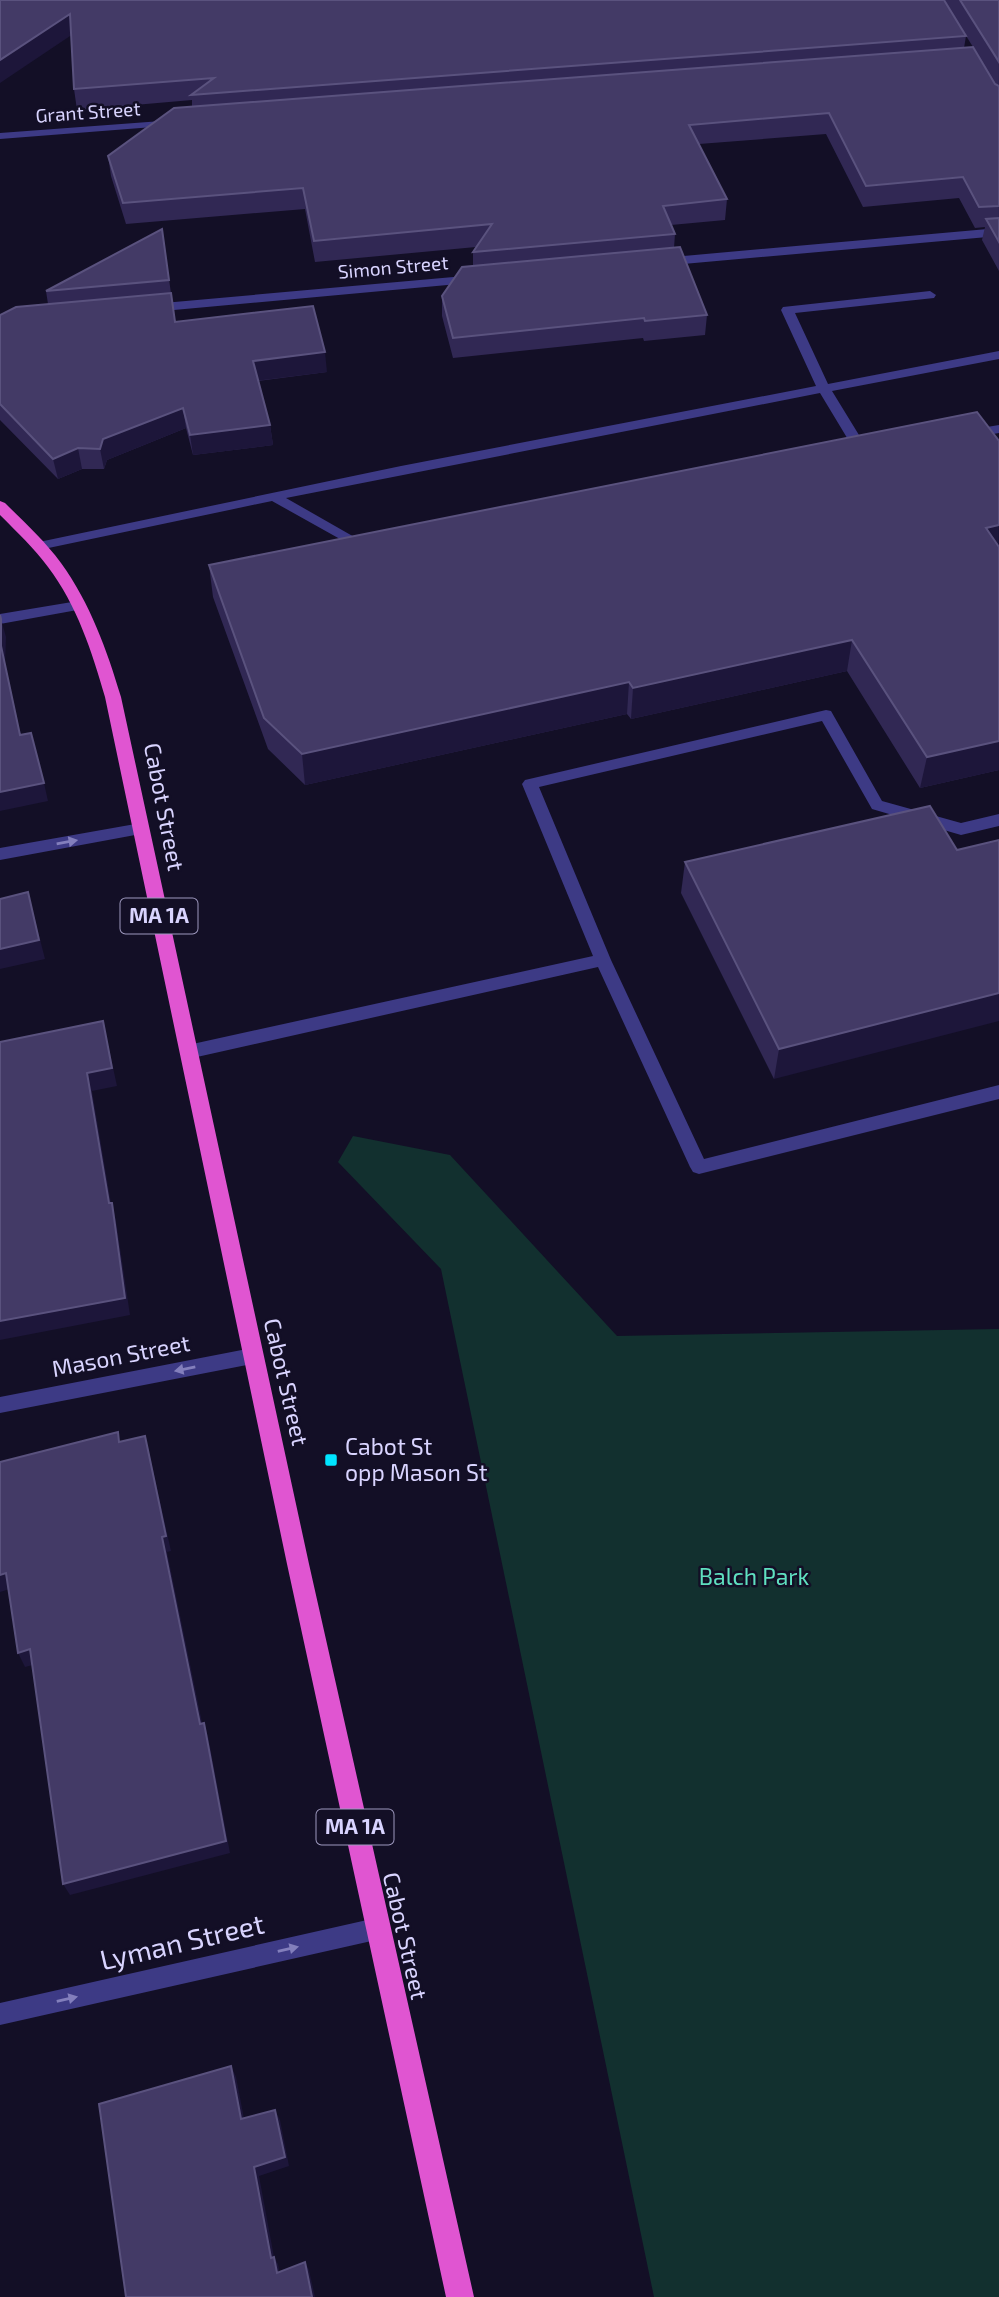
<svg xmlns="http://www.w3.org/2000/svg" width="999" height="2297" font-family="'Exo 2',sans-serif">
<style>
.green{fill:#12302f}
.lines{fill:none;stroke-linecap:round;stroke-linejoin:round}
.service{fill:#3d3a85;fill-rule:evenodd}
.minor{fill:#3d3a85;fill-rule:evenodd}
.trunk{fill:#e055d1;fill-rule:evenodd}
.wall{fill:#312854;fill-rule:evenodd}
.shaded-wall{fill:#1d163a}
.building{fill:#433a66;stroke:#5a527e;stroke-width:2}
.oneway{fill:#837fbc}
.poi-dot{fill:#00e5ff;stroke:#130f26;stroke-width:2.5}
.labels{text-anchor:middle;stroke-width:5;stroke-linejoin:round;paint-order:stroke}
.far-street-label{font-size:19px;fill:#d9d4ff;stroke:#130f26}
.shield{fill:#130f26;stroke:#9e99be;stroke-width:2}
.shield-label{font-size:21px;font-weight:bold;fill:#d9d4ff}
.street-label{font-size:23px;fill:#d9d4ff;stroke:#130f26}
.poi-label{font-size:23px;fill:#d9d4ff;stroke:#130f26;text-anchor:start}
.park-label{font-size:23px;fill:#5fe0c0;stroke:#130f26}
.near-street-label{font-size:28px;fill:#d9d4ff;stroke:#130f26}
</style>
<rect width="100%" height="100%" fill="#130f26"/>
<path class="green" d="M353 1136 450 1155 617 1336 999 1329V2297H654L441 1269 338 1162Z"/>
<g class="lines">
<g class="service">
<path d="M930 291 936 295 934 298 795 313 828 384 999 351V359L832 391 870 453 868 456H858L820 393 286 498 370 546 372 549 365 553 272 501 39 550 32 546 39 542 401 466 816 386 781 310 783 307Z"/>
<path d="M999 425V433L969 438 962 434 969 430Z"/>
<path d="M78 601 83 603V609L0 624V614Z"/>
<path d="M826 710 831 711 882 801 961 823 999 814V826L961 835 872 809 822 721 539 787 611 960 704 1159 999 1085V1099L699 1174 693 1172 690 1167 598 967 188 1059 182 1057 180 1052 182 1047 188 1045 593 956 522 784 525 780Z"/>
</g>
<g class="minor">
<path d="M175 120 181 123 179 125 0 139V133Z"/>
<path d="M999 228V236L661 266 655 262 661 258Z"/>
<path d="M476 275 482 279 480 282 152 312 146 308 152 304Z"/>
<path d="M141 823 149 829 146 833 0 860V848Z"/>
<path d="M252 1348 259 1350 261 1356 259 1362 252 1364 0 1413V1397Z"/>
<path d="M376 1918 384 1921 387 1929 384 1937 376 1940 0 2025V2003Z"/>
</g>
<path class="trunk" d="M0 501 5 503C24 522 45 541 61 563 90 603 107 650 121 697L309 1564 474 2297H446L287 1564 105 697C92 652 77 605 48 567 34 548 17 532 0 515Z"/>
</g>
<g class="wall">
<path d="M0 0H999V271L982 240 985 227 975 228 959 198 863 207 826 134 699 144 727 199 725 220 671 225 675 234 674 248 707 315 705 335 644 341 643 338 453 358 442 316V296L473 266V252L476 247 315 262 305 209 126 224 111 176 108 156 192 106V100L77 110 74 89 71 36ZM963 31 973 47 964 48 966 36ZM975 51 996 85 995 84Z"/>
<path d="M162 229 175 322 327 372 258 381 270 425 273 445 193 455 186 428 107 460 104 469H82L58 479 0 420V315L48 304 46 291Z"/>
<path d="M999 441V770L920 788 847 671 631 719 627 714 305 785 268 749 213 597 209 565Z"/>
<path d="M957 850 774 1079 681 893 685 862Z"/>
</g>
<g class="shaded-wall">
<path d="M70 14 73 34 0 83V60Z"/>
<path d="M325 352 327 372 255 381 253 361Z"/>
<path d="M183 408 186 428 107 460 104 469 100 449 103 439Z"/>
<path d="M270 425 273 445 193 455 190 435Z"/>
<path d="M78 448 82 469 58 479 53 459Z"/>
<path d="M999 525V555L986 528Z"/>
<path d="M1 619 6 637 5 665 25 753 1 646Z"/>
<path d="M852 640 847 671 631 719 633 688Z"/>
<path d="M629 682 627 714 305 785 302 754Z"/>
<path d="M999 741V770L920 788 927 757Z"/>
<path d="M44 783 48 801 0 811V792Z"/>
<path d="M28 892 45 959 0 969V949Z"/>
<path d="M999 993V1021L774 1079 779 1049Z"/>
<path d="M103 1021 117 1086 92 1091 114 1221 109 1203 87 1073Z"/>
<path d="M112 1203 116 1221 130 1315 0 1340V1321Z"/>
<path d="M145 1436 149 1452 171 1551 167 1552 205 1737 200 1724 162 1537Z"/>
<path d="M6 1573 13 1588 0 1592V1575Z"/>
<path d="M30 1649 37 1664 25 1667 18 1653Z"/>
<path d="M204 1723 208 1736 230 1853 70 1895 63 1884Z"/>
<path d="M231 2066 236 2077 246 2129 241 2119Z"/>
<path d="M275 2110 280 2120 289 2166 259 2176 274 2257 278 2264 281 2280 277 2273 271 2258 254 2167Z"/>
<path d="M305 2262 309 2270 315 2297H312Z"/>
</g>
<g class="building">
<path d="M0 0H944L966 36 191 95 214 78 74 89 70 14 0 60Z"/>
<path d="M960 0H999V62Z"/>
<path d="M973 47 995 84 999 86V206L979 207 963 177 866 186 829 113 689 125 727 199 663 206 675 234 473 252 492 224 314 241 303 188 123 203 108 156 174 108Z"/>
<path d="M999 218V242L986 219Z"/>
<path d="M162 229 169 280 46 291Z"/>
<path d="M680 247 707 315 645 321 644 318 453 338 442 296 462 267Z"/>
<path d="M171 293 175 322 313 306 325 352 253 361 270 425 190 435 183 408 103 439 100 449 78 448 53 459 0 404V315L16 307Z"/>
<path d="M977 412 999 441V525L986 528 999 547V741L927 757 852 640 633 688 629 682 302 754 264 718 209 565Z"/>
<path d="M0 615 1 619V646L20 735 31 733 44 783 0 792Z"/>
<path d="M930 806 957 850 999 840V993L779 1049 685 862Z"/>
<path d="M28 892 39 940 0 949V899Z"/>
<path d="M103 1021 112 1068 87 1073 109 1203H112L125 1298 0 1321V1042Z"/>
<path d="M118 1432 119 1442 145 1436 166 1536 162 1537 200 1724 204 1723 226 1841 63 1884 30 1649 18 1653 6 1573 0 1575V1462Z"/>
<path d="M231 2066 241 2119 275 2110 285 2157 254 2167 271 2258 274 2257 277 2273 305 2262 312 2297H126L99 2104Z"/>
</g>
<defs><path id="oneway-solid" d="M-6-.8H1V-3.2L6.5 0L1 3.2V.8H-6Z" transform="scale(1.75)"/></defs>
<g class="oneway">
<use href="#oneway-solid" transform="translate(67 842) rotate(-10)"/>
<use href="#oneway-solid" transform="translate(185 1369) rotate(169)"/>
<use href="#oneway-solid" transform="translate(288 1949) rotate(-13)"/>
<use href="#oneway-solid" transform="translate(67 1999) rotate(-13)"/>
</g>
<rect class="poi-dot" x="324" y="1453" width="14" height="14" rx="3.5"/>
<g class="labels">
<g class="far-street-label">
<text transform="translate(88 112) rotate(-4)" y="7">Grant Street</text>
<text transform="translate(393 267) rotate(-5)" y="7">Simon Street</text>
</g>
<g class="shield">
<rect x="120.5" y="898.5" width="77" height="35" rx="5"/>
<rect x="316.5" y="1809.5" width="77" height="35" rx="5"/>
</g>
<g class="shield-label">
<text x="159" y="923">MA 1A</text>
<text x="355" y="1834">MA 1A</text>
</g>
<g class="street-label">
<text transform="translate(164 807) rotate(79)" y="8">Cabot Street</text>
<text transform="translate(121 1356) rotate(-11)" y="8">Mason Street</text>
<text transform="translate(286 1382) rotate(77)" y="8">Cabot Street</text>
<text transform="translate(405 1936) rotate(77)" y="8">Cabot Street</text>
</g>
<g class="poi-label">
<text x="345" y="1455">Cabot St<tspan x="345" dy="26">opp Mason St</tspan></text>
</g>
<g class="park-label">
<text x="754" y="1585">Balch Park</text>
</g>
<g class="near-street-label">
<text transform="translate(182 1942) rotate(-13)" y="10">Lyman Street</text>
</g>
</g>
</svg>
